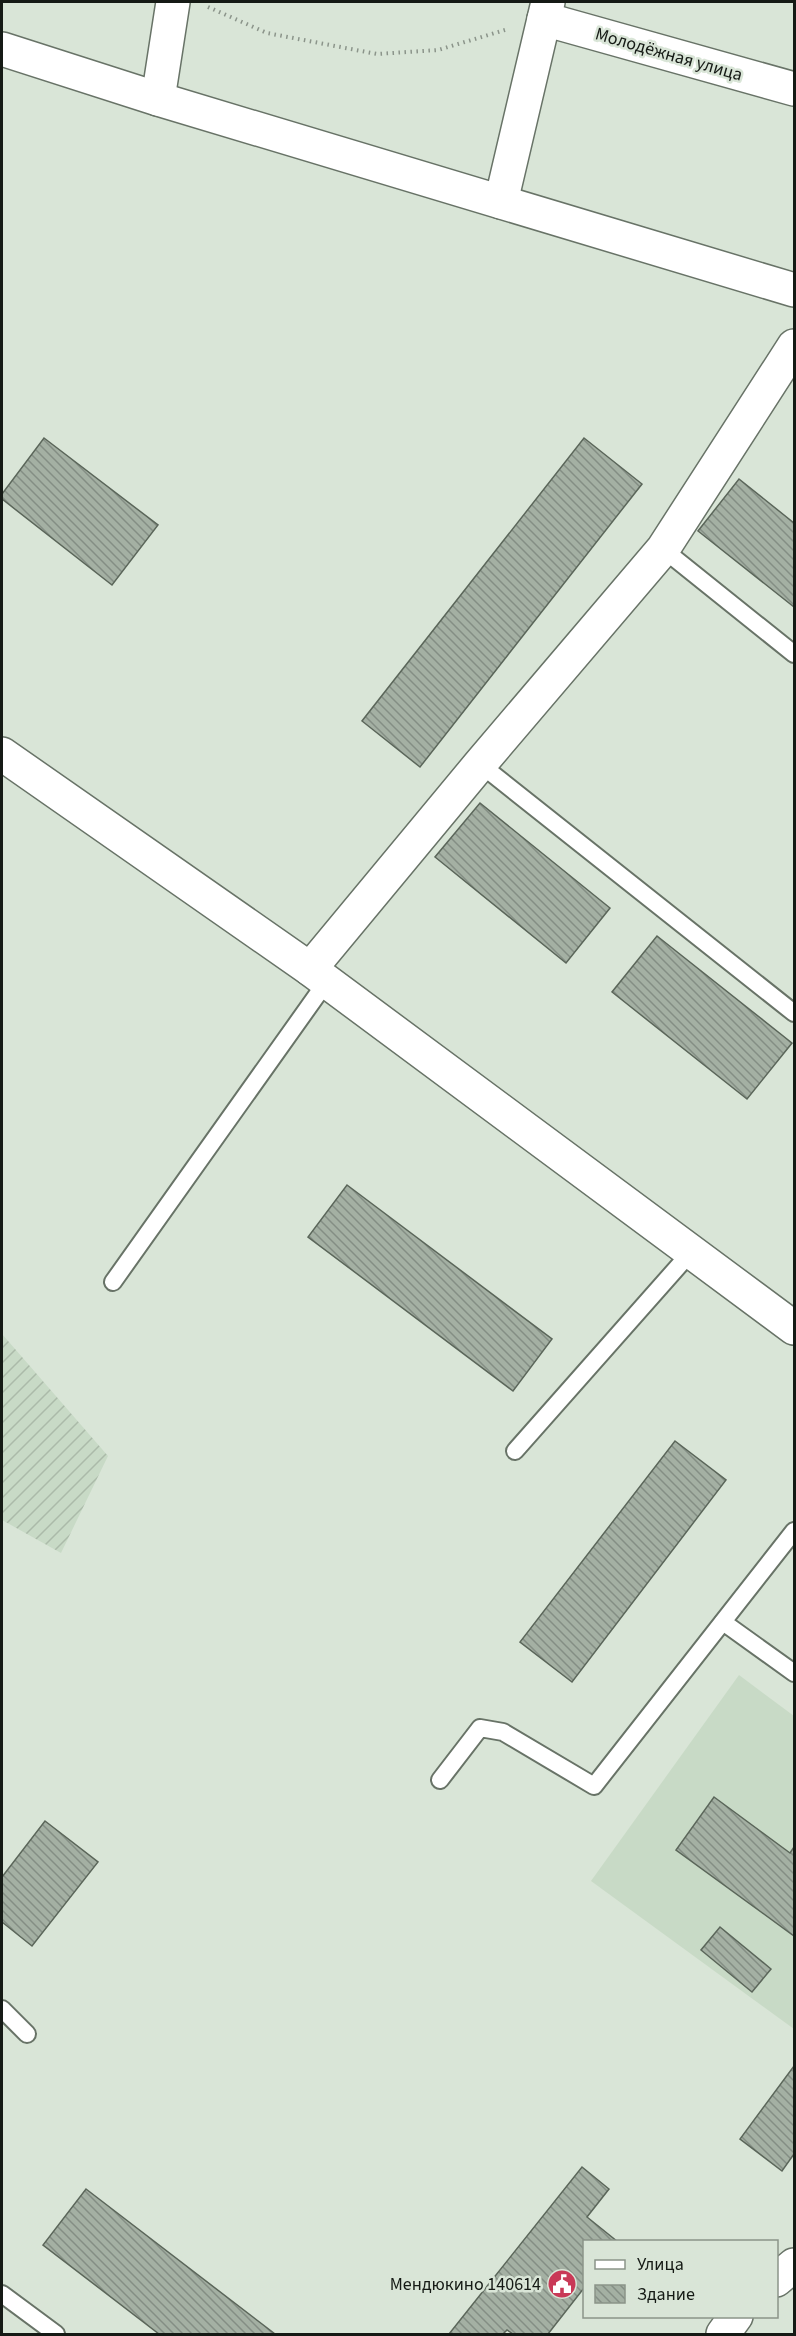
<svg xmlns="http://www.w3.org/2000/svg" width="796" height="2336" font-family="'Source Sans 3',sans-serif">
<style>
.built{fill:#c8dac6}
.industrial{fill:url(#industrial-furrows)}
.building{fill:url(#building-back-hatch);stroke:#5b665a;stroke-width:1.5}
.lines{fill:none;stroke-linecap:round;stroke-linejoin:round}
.lane-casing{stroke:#687367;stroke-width:20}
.street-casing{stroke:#687367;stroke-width:36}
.secondary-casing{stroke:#687367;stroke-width:36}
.path{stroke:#8b948a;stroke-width:4;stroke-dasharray:1.5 4.5;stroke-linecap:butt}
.lane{stroke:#fff;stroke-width:16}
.street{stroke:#fff;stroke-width:33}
.secondary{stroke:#fff;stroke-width:33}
.labels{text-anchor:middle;stroke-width:5;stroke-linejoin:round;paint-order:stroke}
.street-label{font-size:18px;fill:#151a15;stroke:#d9e5d7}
.poi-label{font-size:18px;fill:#151a15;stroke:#d9e5d7;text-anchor:end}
</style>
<defs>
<pattern id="industrial-furrows" width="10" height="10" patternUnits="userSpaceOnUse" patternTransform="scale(1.5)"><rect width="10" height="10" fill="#c8dac6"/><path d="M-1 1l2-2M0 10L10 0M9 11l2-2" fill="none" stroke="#abbaa9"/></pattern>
<pattern id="building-back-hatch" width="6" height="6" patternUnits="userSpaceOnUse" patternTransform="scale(1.5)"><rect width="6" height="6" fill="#a4b0a3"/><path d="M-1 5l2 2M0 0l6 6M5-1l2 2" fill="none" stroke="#848e84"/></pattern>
</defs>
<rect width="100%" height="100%" fill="#d9e5d7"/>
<path class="built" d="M739 1675 794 1716V2029L591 1881Z"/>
<path class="industrial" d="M2 1334 108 1456 61 1553 2 1520Z"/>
<g class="building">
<path d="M44 438 158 525 112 585 2 499V494Z"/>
<path d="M584 438 642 484 420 767 362 721Z"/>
<path d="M739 479 794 523V607L698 531Z"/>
<path d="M480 803 610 908 566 963 435 857Z"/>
<path d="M657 936 792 1043 747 1099 612 992Z"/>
<path d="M347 1185 552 1339 513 1391 308 1237Z"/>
<path d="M675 1441 726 1480 572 1682 520 1642Z"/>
<path d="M714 1797 790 1853 794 1847V1936L676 1850Z"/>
<path d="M45 1821 98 1862 32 1946 2 1922V1877Z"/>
<path d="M720 1927 771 1969 752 1992 701 1950Z"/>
<path d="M794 2066V2154L782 2171 740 2139Z"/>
<path d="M582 2167 609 2189 587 2217 618 2242H584V2288L548 2334H513L507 2330 503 2334H449Z"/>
<path d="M86 2189 275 2334H159L43 2245Z"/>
</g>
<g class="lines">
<g class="lane-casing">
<g id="lane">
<path d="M663 549 794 654"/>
<path d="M480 764 794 1013"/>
<path d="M113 1282 327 981"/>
<path d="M515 1451 691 1252"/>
<path d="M723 1622 794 1673"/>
<path d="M440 1780 480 1728 503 1732 594 1786 794 1531"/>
<path d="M2 2009 27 2034"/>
<path d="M2 2294 56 2334"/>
</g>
</g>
<g class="street-casing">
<g id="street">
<path d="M544 19 794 89"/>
<path d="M158 99 173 2"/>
<path d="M501 202 548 2"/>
<path d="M2 754 310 969 794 1328"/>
<path d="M310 969 480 764 663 549 794 346"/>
<path d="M776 2280 794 2265"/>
<path d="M723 2334 736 2316"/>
</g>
</g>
<g class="secondary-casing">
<path id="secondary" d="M2 49 158 99 794 290"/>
</g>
<path class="path" d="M208 7 267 33 377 54 438 50 505 30"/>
<use href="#lane" class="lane"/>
<use href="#street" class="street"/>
<use href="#secondary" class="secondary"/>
</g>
<defs>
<g id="civic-disc" transform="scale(1.5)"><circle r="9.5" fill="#c93957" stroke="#d9e5d7"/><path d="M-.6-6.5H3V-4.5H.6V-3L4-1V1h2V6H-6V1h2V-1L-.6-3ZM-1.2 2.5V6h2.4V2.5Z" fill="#fff"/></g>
</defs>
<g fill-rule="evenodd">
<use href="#civic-disc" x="562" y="2284"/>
</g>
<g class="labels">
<g class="street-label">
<text transform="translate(669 54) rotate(16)" y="6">Молодёжная улица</text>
</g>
<g class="poi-label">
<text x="541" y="2290">Мендюкино 140614</text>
</g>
</g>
<rect width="796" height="2336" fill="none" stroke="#151a15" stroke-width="6"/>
<rect x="583" y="2240" width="195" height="78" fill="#d9e5d7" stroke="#8b9489" stroke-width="1.5"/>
<rect x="595" y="2260" width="30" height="9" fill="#ffffff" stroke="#8b9489" stroke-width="1.5"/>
<text x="637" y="2270" font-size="18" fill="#151a15">Улица</text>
<rect x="595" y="2285" width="30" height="18" fill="url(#building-back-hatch)" stroke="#8b9489" stroke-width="1.5"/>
<text x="637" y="2300" font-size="18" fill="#151a15">Здание</text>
</svg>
